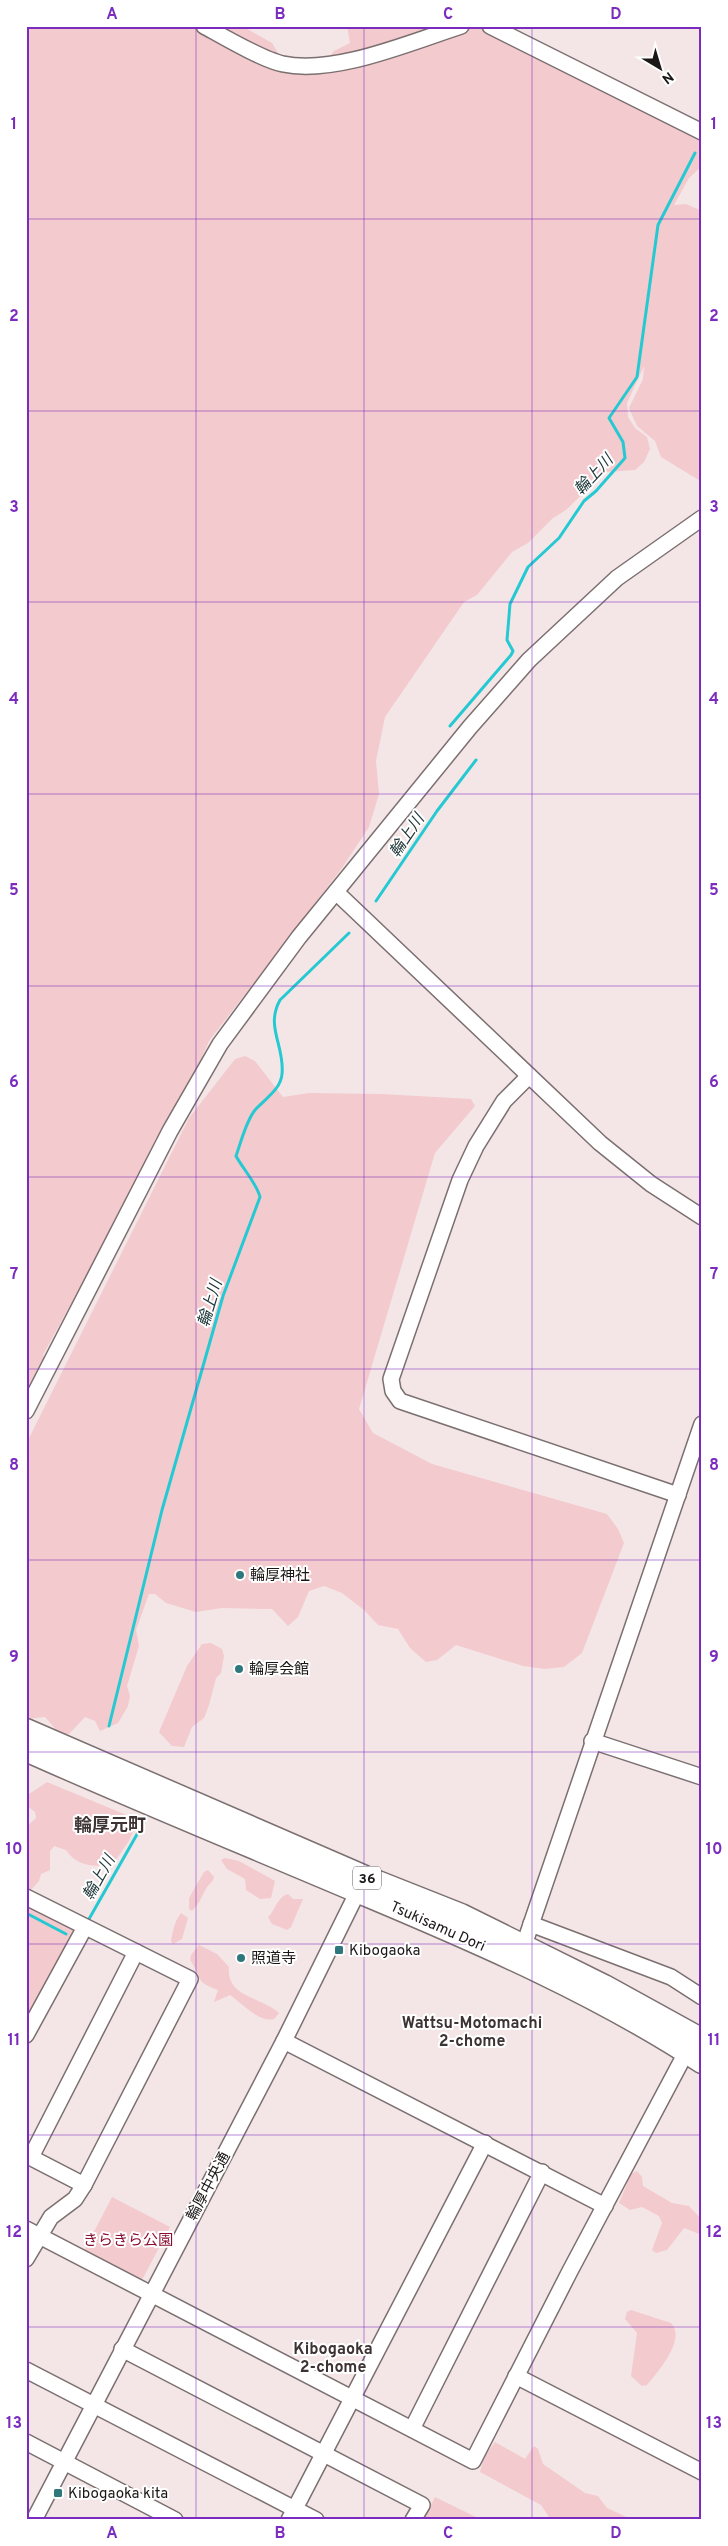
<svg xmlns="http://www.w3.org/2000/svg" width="728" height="2546" font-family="Overpass,'Noto Sans JP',sans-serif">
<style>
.green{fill:#f3cacd}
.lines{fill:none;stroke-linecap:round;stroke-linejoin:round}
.stream{stroke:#25c9d2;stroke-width:3}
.minor-casing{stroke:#7b6f70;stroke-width:18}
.highway-casing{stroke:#7b6f70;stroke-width:25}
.minor{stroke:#fff;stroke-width:15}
.highway{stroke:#fff;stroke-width:22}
.grid{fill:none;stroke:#7b2cbf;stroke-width:1;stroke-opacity:0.55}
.poi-dot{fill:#2e777c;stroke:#fff;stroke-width:2}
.labels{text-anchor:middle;stroke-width:4;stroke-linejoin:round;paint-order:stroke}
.shield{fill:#fff;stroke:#605d5d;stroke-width:1}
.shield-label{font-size:14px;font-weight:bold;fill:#1c1717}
.poi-label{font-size:15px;fill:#1c1717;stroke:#fff;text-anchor:start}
.street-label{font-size:15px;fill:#1c1717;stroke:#fff}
.park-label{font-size:15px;fill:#8a0f32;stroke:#fff}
.water-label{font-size:16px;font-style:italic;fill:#1c3537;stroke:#fff}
.neighbourhood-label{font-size:16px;font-weight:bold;fill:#3e3334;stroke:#fff}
.quarter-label{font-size:18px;font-weight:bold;fill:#3e3334;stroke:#fff}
.neatline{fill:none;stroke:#7b2cbf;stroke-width:2}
.grid-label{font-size:16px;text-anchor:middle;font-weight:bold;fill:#7b2cbf}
</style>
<rect width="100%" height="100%" fill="#f4e6e7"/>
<g class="green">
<path d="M242 26 272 43 290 73 317 74 335 69 331 55 334 51 350 43 347 26H495L491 35 499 39 702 139V166L689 178 674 205 686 204 702 211V482L661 457 655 441 637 426 629 408 643 379 644 366 627 403 628 417 635 428 647 437 650 449 644 462 635 470 605 472 566 510 553 518 528 543 512 552 477 595 464 602 385 717 376 761 379 794 369 827 342 868 209 1041 182 1103 161 1138H156L148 1155 150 1158 43 1355 46 1358 26 1394V27Z"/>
<path d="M245 1056 255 1061 283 1097 309 1093 381 1094 471 1099 475 1106 435 1153 359 1409 373 1433 432 1464 607 1514 618 1529 624 1543 582 1653 564 1667 545 1669 523 1666 456 1645 437 1660 426 1662 410 1648 398 1629 378 1625 364 1610 342 1593 324 1586 309 1591 298 1617 288 1626 272 1609 222 1608 196 1612 166 1603 155 1594H149L136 1630 139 1646 127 1686 130 1696 128 1706 118 1723 100 1731 95 1721 85 1717 69 1734H60L45 1717 26 1719V1444L189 1118 235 1059Z"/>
<path d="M211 1643 222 1649 224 1656 221 1673 216 1678 209 1705 204 1718 192 1727 184 1747 172 1746 159 1732 187 1666 202 1644Z"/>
<path d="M47 1782 136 1819 137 1823 129 1841 113 1864C95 1868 76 1866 66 1850L54 1846 50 1851V1870L41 1874 39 1881 31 1890 26 1888V1827L36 1818 35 1812 26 1805V1796Z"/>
<path d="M225 1858 239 1861 275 1881 271 1898 260 1899 246 1890 245 1879 227 1869 221 1860Z"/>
<path d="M208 1870 214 1877C213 1882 210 1883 207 1887 200 1899 202 1900 192 1911L189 1909V1898L204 1872Z"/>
<path d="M288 1894 293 1899H303L291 1927 287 1930 272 1924 268 1917C276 1910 276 1898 288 1894Z"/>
<path d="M26 1897 85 1927 26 2035Z"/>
<path d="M181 1913 188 1918 182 1939 173 1944 171 1941C173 1931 174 1922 181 1913Z"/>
<path d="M199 1945 217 1954 229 1967C226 1997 261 1997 279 2013L274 2019C259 2023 242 2003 230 1995L214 2002 218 1990C193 1981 203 1978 190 1960L191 1955Z"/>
<path d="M637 2171 642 2177 643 2186 672 2203 689 2206 702 2220V2235L684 2228 667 2250 656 2253 652 2250 662 2223 659 2216 642 2207 630 2210 619 2203 631 2174Z"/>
<path d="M112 2197 170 2227 143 2278 139 2280 84 2251Z"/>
<path d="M631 2310 671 2323C687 2339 657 2373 647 2385L642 2386 631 2376 637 2333 625 2319 627 2312Z"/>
<path d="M495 2442 525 2459 534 2446 538 2449 543 2464 585 2493 598 2496 607 2508 633 2520H551L541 2505 480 2472 484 2457Z"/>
<path d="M435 2497 482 2520H423Z"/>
</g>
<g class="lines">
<g class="stream">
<path d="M450 726 511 655 513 651 507 640 510 604 528 567 559 538 584 501 596 491 625 458 623 442 609 418 637 377 658 225 695 153"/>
<path d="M376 901 437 811 476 760"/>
<path d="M109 1726 162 1510 223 1296 260 1197C257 1184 243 1169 236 1156 241 1142 246 1121 255 1110 265 1099 281 1089 282 1074 285 1046 265 1027 280 1000L349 933"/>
<path d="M26 1913 66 1934"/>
<path d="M89 1919 144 1822"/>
</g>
<g class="minor-casing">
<g id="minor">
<path d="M204 26C224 37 263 60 283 64 335 75 411 42 461 26"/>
<path d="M490 26 702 132"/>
<path d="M336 892 600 1143 651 1184 702 1217"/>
<path d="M529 1076 504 1101 476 1146 460 1180 391 1379 393 1391 400 1401 678 1495"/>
<path d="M26 1411 170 1131 220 1044 299 937 470 727 529 660 617 578 702 518"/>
<path d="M592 1741 702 1777"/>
<path d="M26 1897 190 1979 84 2185 75 2199 51 2217 26 2259"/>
<path d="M531 1924 671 1977 702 1997"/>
<path d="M524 1945 702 1424"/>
<path d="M26 2035 85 1927"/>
<path d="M284 2041 605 2206"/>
<path d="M26 2155 84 2185"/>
<path d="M31 2157 136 1952"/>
<path d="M26 2229 473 2461 570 2271 690 2045"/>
<path d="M122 2349 422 2505 413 2520"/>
<path d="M26 2370 316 2520"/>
<path d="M516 2376 702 2472"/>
<path d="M412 2429 542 2172"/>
<path d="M26 2442 175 2520"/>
<path d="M34 2520 284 2041 362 1883"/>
<path d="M289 2520 485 2143"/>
</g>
</g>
<g class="highway-casing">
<g id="highway">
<path d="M26 1730 365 1877 461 1915 604 1986 702 2040"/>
<path d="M26 1750C140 1801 256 1848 371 1897 485 1945 598 1994 702 2062"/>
</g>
</g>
<use href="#minor" class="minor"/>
<use href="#highway" class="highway"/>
</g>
<path class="grid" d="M196 26V2520M364 26V2520M532 26V2520M26 219H702M26 411H702M26 602H702M26 794H702M26 986H702M26 1177H702M26 1369H702M26 1560H702M26 1752H702M26 1944H702M26 2135H702M26 2327H702"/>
<g class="poi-dot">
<circle cx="240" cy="1575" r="5"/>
<circle cx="239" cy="1669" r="5"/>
<rect x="334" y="1945" width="10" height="10" rx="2.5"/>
<circle cx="241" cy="1958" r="5"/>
<rect x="53" y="2488" width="10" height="10" rx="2.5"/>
</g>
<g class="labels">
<rect class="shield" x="353" y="1866.5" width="28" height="23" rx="4"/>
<g class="shield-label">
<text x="367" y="1883">36</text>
</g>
<g class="poi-label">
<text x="250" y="1580">輪厚神社</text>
<text x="249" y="1674">輪厚会館</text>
<text x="349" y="1955">Kibogaoka</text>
<text x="251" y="1963">照道寺</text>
<text x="68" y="2498">Kibogaoka kita</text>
</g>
<g class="street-label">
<text transform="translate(438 1926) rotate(24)" y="5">Tsukisamu Dori</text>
<text transform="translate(208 2186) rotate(-62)" y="5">輪厚中央通</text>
</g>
<g class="park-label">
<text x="128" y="2245">きらきら公園</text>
</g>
<g class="water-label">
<text transform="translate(593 474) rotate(-47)" y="6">輪上川</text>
<text transform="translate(406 835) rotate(-56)" y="6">輪上川</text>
<text transform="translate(209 1303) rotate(-73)" y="6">輪上川</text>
<text transform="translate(98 1877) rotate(-61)" y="6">輪上川</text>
</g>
<g class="neighbourhood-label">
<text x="472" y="2028">Wattsu-Motomachi<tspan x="472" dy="18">2-chome</tspan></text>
<text x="333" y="2354">Kibogaoka<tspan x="333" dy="18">2-chome</tspan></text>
</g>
<g class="quarter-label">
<text x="110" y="1831">輪厚元町</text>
</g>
</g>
<rect width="728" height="2546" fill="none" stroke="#ffffff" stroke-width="55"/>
<g transform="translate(660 68) rotate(142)" stroke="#ffffff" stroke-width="4" paint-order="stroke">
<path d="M0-4L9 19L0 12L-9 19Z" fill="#1c1717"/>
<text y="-8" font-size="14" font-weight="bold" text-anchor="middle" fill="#1c1717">N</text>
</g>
<rect x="28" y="28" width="672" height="2490" class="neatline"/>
<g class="grid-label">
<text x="112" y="19">A</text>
<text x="280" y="19">B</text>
<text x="448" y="19">C</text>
<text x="616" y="19">D</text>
<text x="14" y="129">1</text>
<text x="714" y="129">1</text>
<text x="14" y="321">2</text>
<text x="714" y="321">2</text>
<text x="14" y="512">3</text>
<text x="714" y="512">3</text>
<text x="14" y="704">4</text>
<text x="714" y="704">4</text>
<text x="14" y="895">5</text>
<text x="714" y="895">5</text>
<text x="14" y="1087">6</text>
<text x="714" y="1087">6</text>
<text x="14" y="1279">7</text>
<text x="714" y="1279">7</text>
<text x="14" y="1470">8</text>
<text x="714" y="1470">8</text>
<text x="14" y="1662">9</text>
<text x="714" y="1662">9</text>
<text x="14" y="1854">10</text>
<text x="714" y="1854">10</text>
<text x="14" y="2045">11</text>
<text x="714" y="2045">11</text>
<text x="14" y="2237">12</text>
<text x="714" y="2237">12</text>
<text x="14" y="2428">13</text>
<text x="714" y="2428">13</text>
<text x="112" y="2538">A</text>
<text x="280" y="2538">B</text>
<text x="448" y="2538">C</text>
<text x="616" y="2538">D</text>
</g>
</svg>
